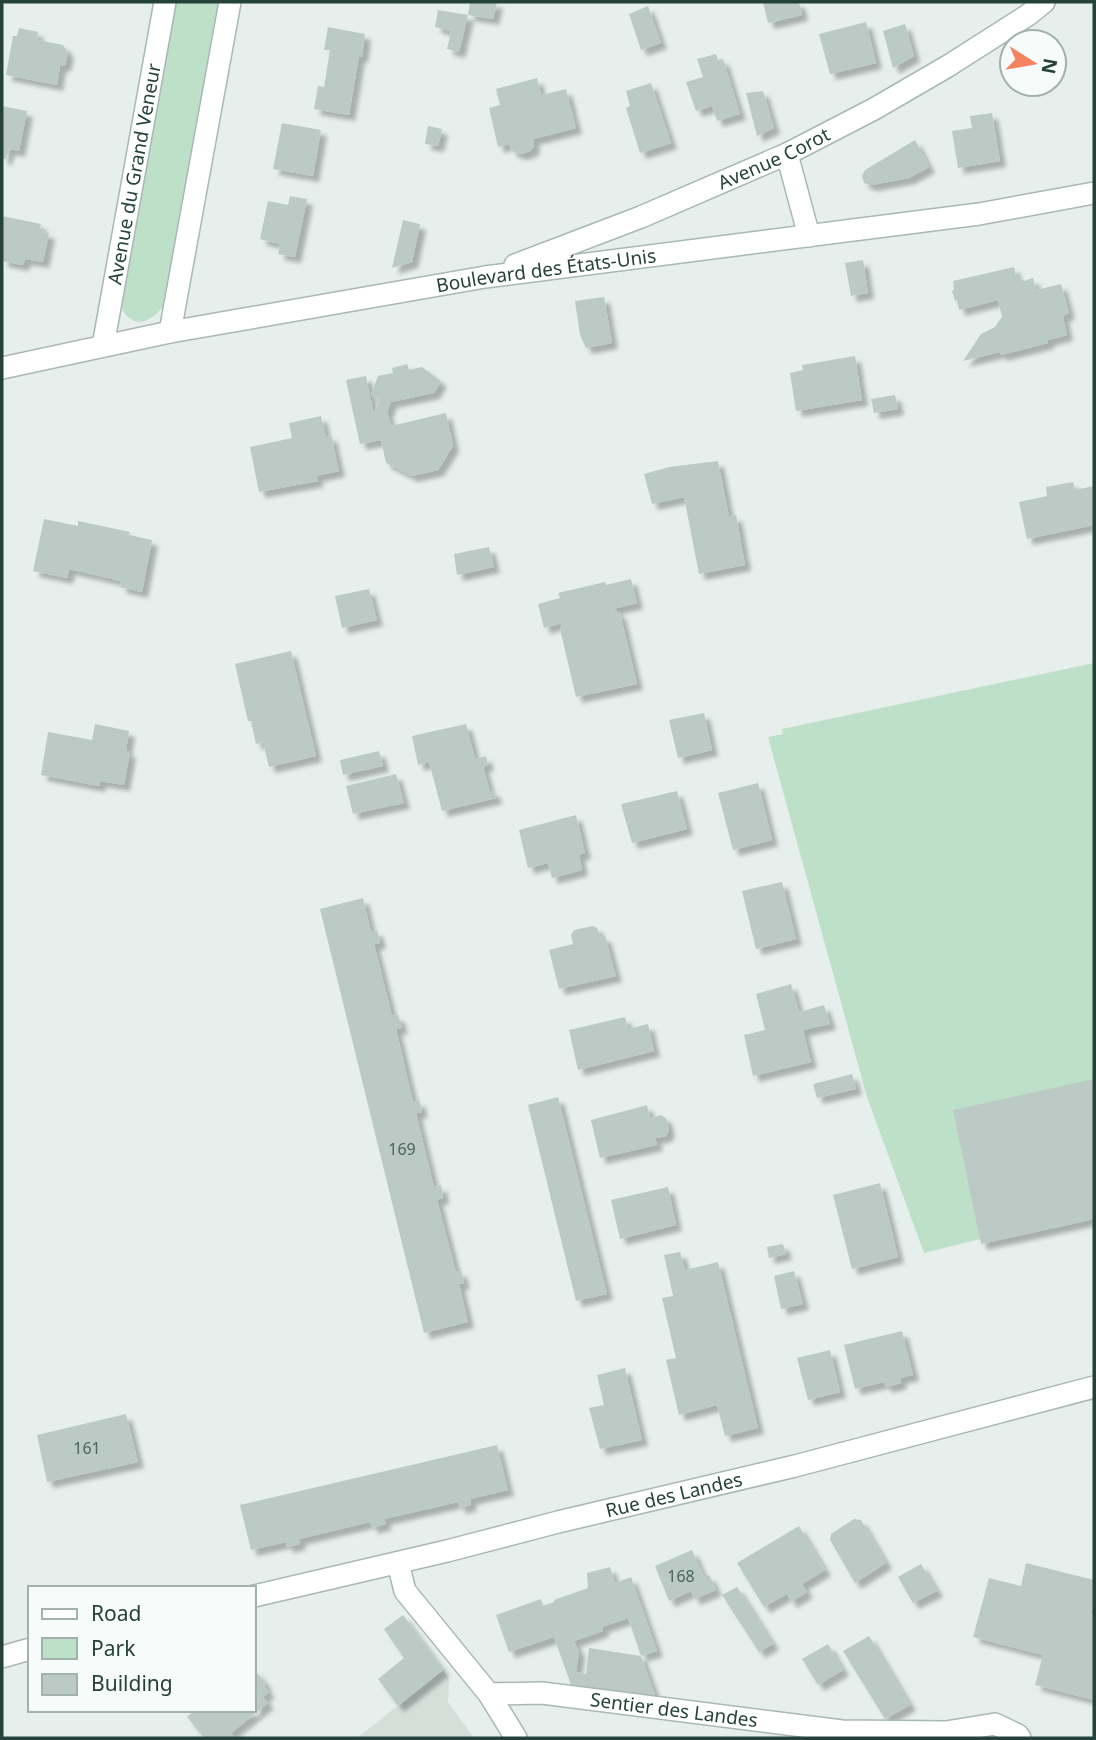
<svg xmlns="http://www.w3.org/2000/svg" width="1096" height="1740" font-family="'Noto Sans',sans-serif">
<style>
.built{fill:#d4dfda}
.green{fill:#bfe0c8}
.building{fill:#bbcac4;fill-rule:evenodd;filter:url(#shadow)}
.lines{fill:none;stroke-linecap:round;stroke-linejoin:round}
.street-casing{stroke:#a8b8b2;stroke-width:24}
.street{stroke:#fff;stroke-width:21}
.labels{text-anchor:middle;stroke-width:5;stroke-linejoin:round;paint-order:stroke}
.number-label{font-size:16px;fill:#4a645c}
.street-label{font-size:19px;fill:#24423a;stroke:#f7fbf9}
</style>
<defs>
<filter id="shadow"><feDropShadow dx="6" dy="6" stdDeviation="2" flood-color="#0004"/></filter>
</defs>
<rect width="100%" height="100%" fill="#e6efeb"/>
<path class="built" d="M443 1670 449 1678 448 1702 474 1738H357Z"/>
<g class="green">
<path d="M173 2H220L166 302C152 324 131 332 119 303Z"/>
<path d="M1094 663V1211L924 1253 867 1097 768 737 783 734 782 729Z"/>
</g>
<g class="building">
<path d="M470 2H497L493 19 468 15 459 52 447 49 451 31 435 27 438 10 468 15Z"/>
<path d="M763 2H799L802 15 768 23Z"/>
<path d="M648 6 661 43 641 50 629 14Z"/>
<path d="M866 22 876 63 830 74 819 34Z"/>
<path d="M905 24 914 56 893 68 883 31Z"/>
<path d="M328 27 365 34 362 57 359 56 349 115 314 109 318 86 324 87 330 50H324Z"/>
<path d="M19 28 38 32 37 40 63 45 68 53 65 65 60 66 57 85 6 75 13 36H17Z"/>
<path d="M716 54 718 60 723 59 740 114 717 121 712 106 696 111 686 82 703 77 697 59Z"/>
<path d="M537 78 541 95 566 89 576 128 533 139 534 147 530 151 522 154 516 153 511 150 509 144 498 147 489 108 500 105 496 89Z"/>
<path d="M651 83 671 143 640 153 626 108 630 106 626 91Z"/>
<path d="M763 91 774 128 757 136 746 93Z"/>
<path d="M2 106 27 111 19 151 9 149 6 159H2Z"/>
<path d="M992 113 1000 161 958 168 952 131 972 128 970 116Z"/>
<path d="M282 123 321 130 313 176 273 169Z"/>
<path d="M428 126 442 129 438 146 425 144Z"/>
<path d="M915 140 929 167 909 178 872 185 864 183 862 176 865 170Z"/>
<path d="M290 196 307 199 295 257 278 254 280 244 260 239 268 201 288 205Z"/>
<path d="M2 216 41 224 39 231 49 233 43 262 25 259 23 265 2 261Z"/>
<path d="M403 220 420 224 412 262 392 268Z"/>
<path d="M863 260 868 293 851 296 845 263Z"/>
<path d="M1014 267 1016 276 1024 281 1033 278 1036 290 1061 284 1069 313 1063 316 1067 335 1048 340V343L1001 355 1000 352 963 361 981 334 995 327 1002 317 998 300 959 310 957 300 955 301 952 291 954 290 953 281Z"/>
<path d="M604 297 612 343 586 348 580 335 575 301Z"/>
<path d="M855 356 862 400 796 411 790 373 803 370 802 365Z"/>
<path d="M407 364 409 370 422 367 441 381 434 393 391 402 387 412 391 426 446 413 453 446 438 470 412 476 386 463 381 440 360 444 346 380 366 376 373 410H375L380 400 371 395 378 376 393 373 392 368Z"/>
<path d="M895 395 898 409 874 413 871 399Z"/>
<path d="M321 416 326 437 331 435 339 471 316 476 318 481 259 492 250 447 292 438 289 423Z"/>
<path d="M718 461 729 517 736 515 745 565 699 574 684 497 652 504 644 474 669 467Z"/>
<path d="M1073 482 1075 490 1094 486V525L1027 539 1019 502 1047 496 1046 487Z"/>
<path d="M44 519 78 526V521L130 532 129 535 152 540 142 592 120 587 121 581 69 569 67 578 33 571Z"/>
<path d="M489 547 494 567 457 575 454 554Z"/>
<path d="M631 579 637 603 613 609 620 613 637 684 576 697 560 629 562 623 544 628 538 604 560 598 558 593 605 582 606 585Z"/>
<path d="M369 589 377 620 342 628 335 596Z"/>
<path d="M291 651 316 756 269 767 263 742 256 744 251 721H248L235 664Z"/>
<path d="M704 713 712 750 678 758 669 720Z"/>
<path d="M95 724 129 731 126 751 130 752 124 785 100 781 99 786 41 775 48 732 92 740Z"/>
<path d="M466 724 475 759 486 756 488 765 483 766 490 792 494 790 496 798 442 811 429 762 418 765 412 736Z"/>
<path d="M379 751 383 766 343 775 340 760Z"/>
<path d="M396 774 404 803 353 814 346 786Z"/>
<path d="M758 783 772 840 733 850 718 793Z"/>
<path d="M677 791 687 829 632 843 621 804Z"/>
<path d="M576 815 585 853 579 855 582 870 552 878 548 863 528 868 519 830Z"/>
<path d="M782 882 796 939 756 949 742 891Z"/>
<path d="M363 898 371 932 377 930 380 943 374 944 392 1016 398 1015 402 1028 396 1029 413 1102 419 1100 422 1112 416 1113 434 1187 441 1185 443 1198 437 1200 456 1272 461 1271 464 1283 459 1284 468 1322 424 1333 320 909Z"/>
<path d="M593 926 597 928 600 937 605 936 616 976 559 989 549 950 573 944 571 935 574 930Z"/>
<path d="M791 984 799 1012 824 1005 830 1024 803 1030 811 1062 753 1076 744 1035 765 1030 756 994Z"/>
<path d="M625 1017 628 1029 648 1024 654 1051 578 1070 569 1030Z"/>
<path d="M852 1074 856 1089 817 1098 813 1084Z"/>
<path d="M1094 1079V1219L981 1244 953 1110Z"/>
<path d="M558 1097 607 1294 576 1301 528 1105Z"/>
<path d="M647 1105 650 1118 661 1115 666 1118 669 1130 666 1136 655 1138 657 1145 600 1158 591 1120Z"/>
<path d="M880 1183 898 1257 852 1269 833 1195Z"/>
<path d="M668 1187 676 1225 620 1239 611 1200Z"/>
<path d="M783 1244 786 1254 769 1258 767 1247Z"/>
<path d="M680 1252 685 1270 718 1262 758 1428 725 1436 717 1405 679 1415 666 1360 676 1358 662 1298 673 1296 664 1255Z"/>
<path d="M794 1271 803 1304 781 1309 774 1276Z"/>
<path d="M902 1331 913 1375 900 1378 901 1383 886 1387 884 1382 855 1389 844 1345Z"/>
<path d="M830 1350 840 1392 808 1400 797 1358Z"/>
<path d="M625 1368 642 1440 600 1449 589 1408 604 1405 597 1375Z"/>
<path d="M126 1414 138 1462 47 1482 37 1435Z"/>
<path d="M497 1445 508 1490 470 1499 471 1505 460 1508 458 1502 384 1519 386 1524 372 1528 370 1522 299 1539 300 1544 287 1547 286 1542 251 1550 240 1505Z"/>
<path d="M854 1519 861 1520 886 1563 855 1583 830 1540 831 1534Z"/>
<path d="M799 1526 825 1570 802 1584 807 1592 791 1602 787 1594 764 1607 737 1563Z"/>
<path d="M692 1550 704 1577 709 1575 716 1590 694 1599 691 1591 669 1601 655 1566Z"/>
<path d="M1026 1563 1094 1580V1602L1091 1614 1094 1615V1700L1035 1685 1043 1655 973 1637 989 1578 1021 1586Z"/>
<path d="M921 1564 937 1591 913 1603 898 1577Z"/>
<path d="M610 1567 615 1583 631 1577 657 1651 641 1656 656 1698 571 1685 554 1637 509 1652 496 1615 541 1599 543 1606 554 1602V1600L588 1588 587 1573ZM628 1618 641 1656 589 1648 586 1674 576 1672 579 1652 574 1641 603 1631 602 1627Z"/>
<path d="M737 1587 773 1644 759 1652 722 1595Z"/>
<path d="M403 1615 443 1670 398 1706 378 1679 404 1658 384 1629Z"/>
<path d="M869 1636 910 1705 885 1719 843 1651Z"/>
<path d="M828 1644 843 1670 818 1685 802 1659Z"/>
<path d="M254 1669 266 1684 264 1686 269 1692 263 1697 268 1703 231 1733 235 1738H204L187 1717 195 1710H254Z"/>
</g>
<g class="lines">
<g class="street-casing">
<g id="street">
<path d="M787 154 809 236"/>
<path id="s1" d="M515 265 641 217 787 154 874 109 948 66 1028 15 1044 2"/>
<path d="M170 332 230 2"/>
<path id="s2" d="M103 346 165 2"/>
<path id="s3" d="M2 368 170 332 485 277 979 214 1094 193"/>
<path d="M398 1563 405 1591 489 1694 516 1738"/>
<path id="s4" d="M254 1596 447 1551 558 1522 795 1466 1094 1387"/>
<path d="M2 1657 30 1649"/>
<path id="s5" d="M489 1694 542 1693 842 1731 946 1732 995 1724 1018 1735 1020 1738"/>
</g>
</g>
<use href="#street" class="street"/>
</g>
<g class="labels">
<g class="number-label">
<text x="402" y="1155">169</text>
<text x="87" y="1454">161</text>
<text x="681" y="1582">168</text>
</g>
<g class="street-label">
<text dy="7" stroke="none"><textPath href="#s1" startOffset="280">Avenue Corot</textPath></text>
<text dy="7" stroke="none"><textPath href="#s2" startOffset="175">Avenue du Grand Veneur</textPath></text>
<text dy="7" stroke="none"><textPath href="#s3" startOffset="553">Boulevard des États-Unis</textPath></text>
<text dy="7" stroke="none"><textPath href="#s4" startOffset="432">Rue des Landes</textPath></text>
<text dy="7" stroke="none"><textPath href="#s5" startOffset="186">Sentier des Landes</textPath></text>
</g>
</g>
<rect width="1096" height="1740" fill="none" stroke="#24423a" stroke-width="7"/>
<rect x="28" y="1586" width="228" height="126" fill="#f7fbf9" stroke="#a3b1ad" stroke-width="2"/>
<rect x="42" y="1609" width="35" height="10" fill="#ffffff" stroke="#a3b1ad" stroke-width="2"/>
<text x="91" y="1621" font-size="21" fill="#24423a">Road</text>
<rect x="42" y="1638" width="35" height="21" fill="#bfe0c8" stroke="#a3b1ad" stroke-width="2"/>
<text x="91" y="1656" font-size="21" fill="#24423a">Park</text>
<rect x="42" y="1674" width="35" height="21" fill="#bbcac4" stroke="#a3b1ad" stroke-width="2"/>
<text x="91" y="1691" font-size="21" fill="#24423a">Building</text>
<g transform="translate(1033 63) rotate(101)"><circle r="33" fill="#f7fbf9" stroke="#a3b1ad" stroke-width="2"/>
<path d="M0-5L12 26L0 18L-12 26Z" fill="#f4845f"/>
<text y="-10" font-size="19" font-weight="bold" text-anchor="middle" fill="#24423a">N</text>
</g>
</svg>
